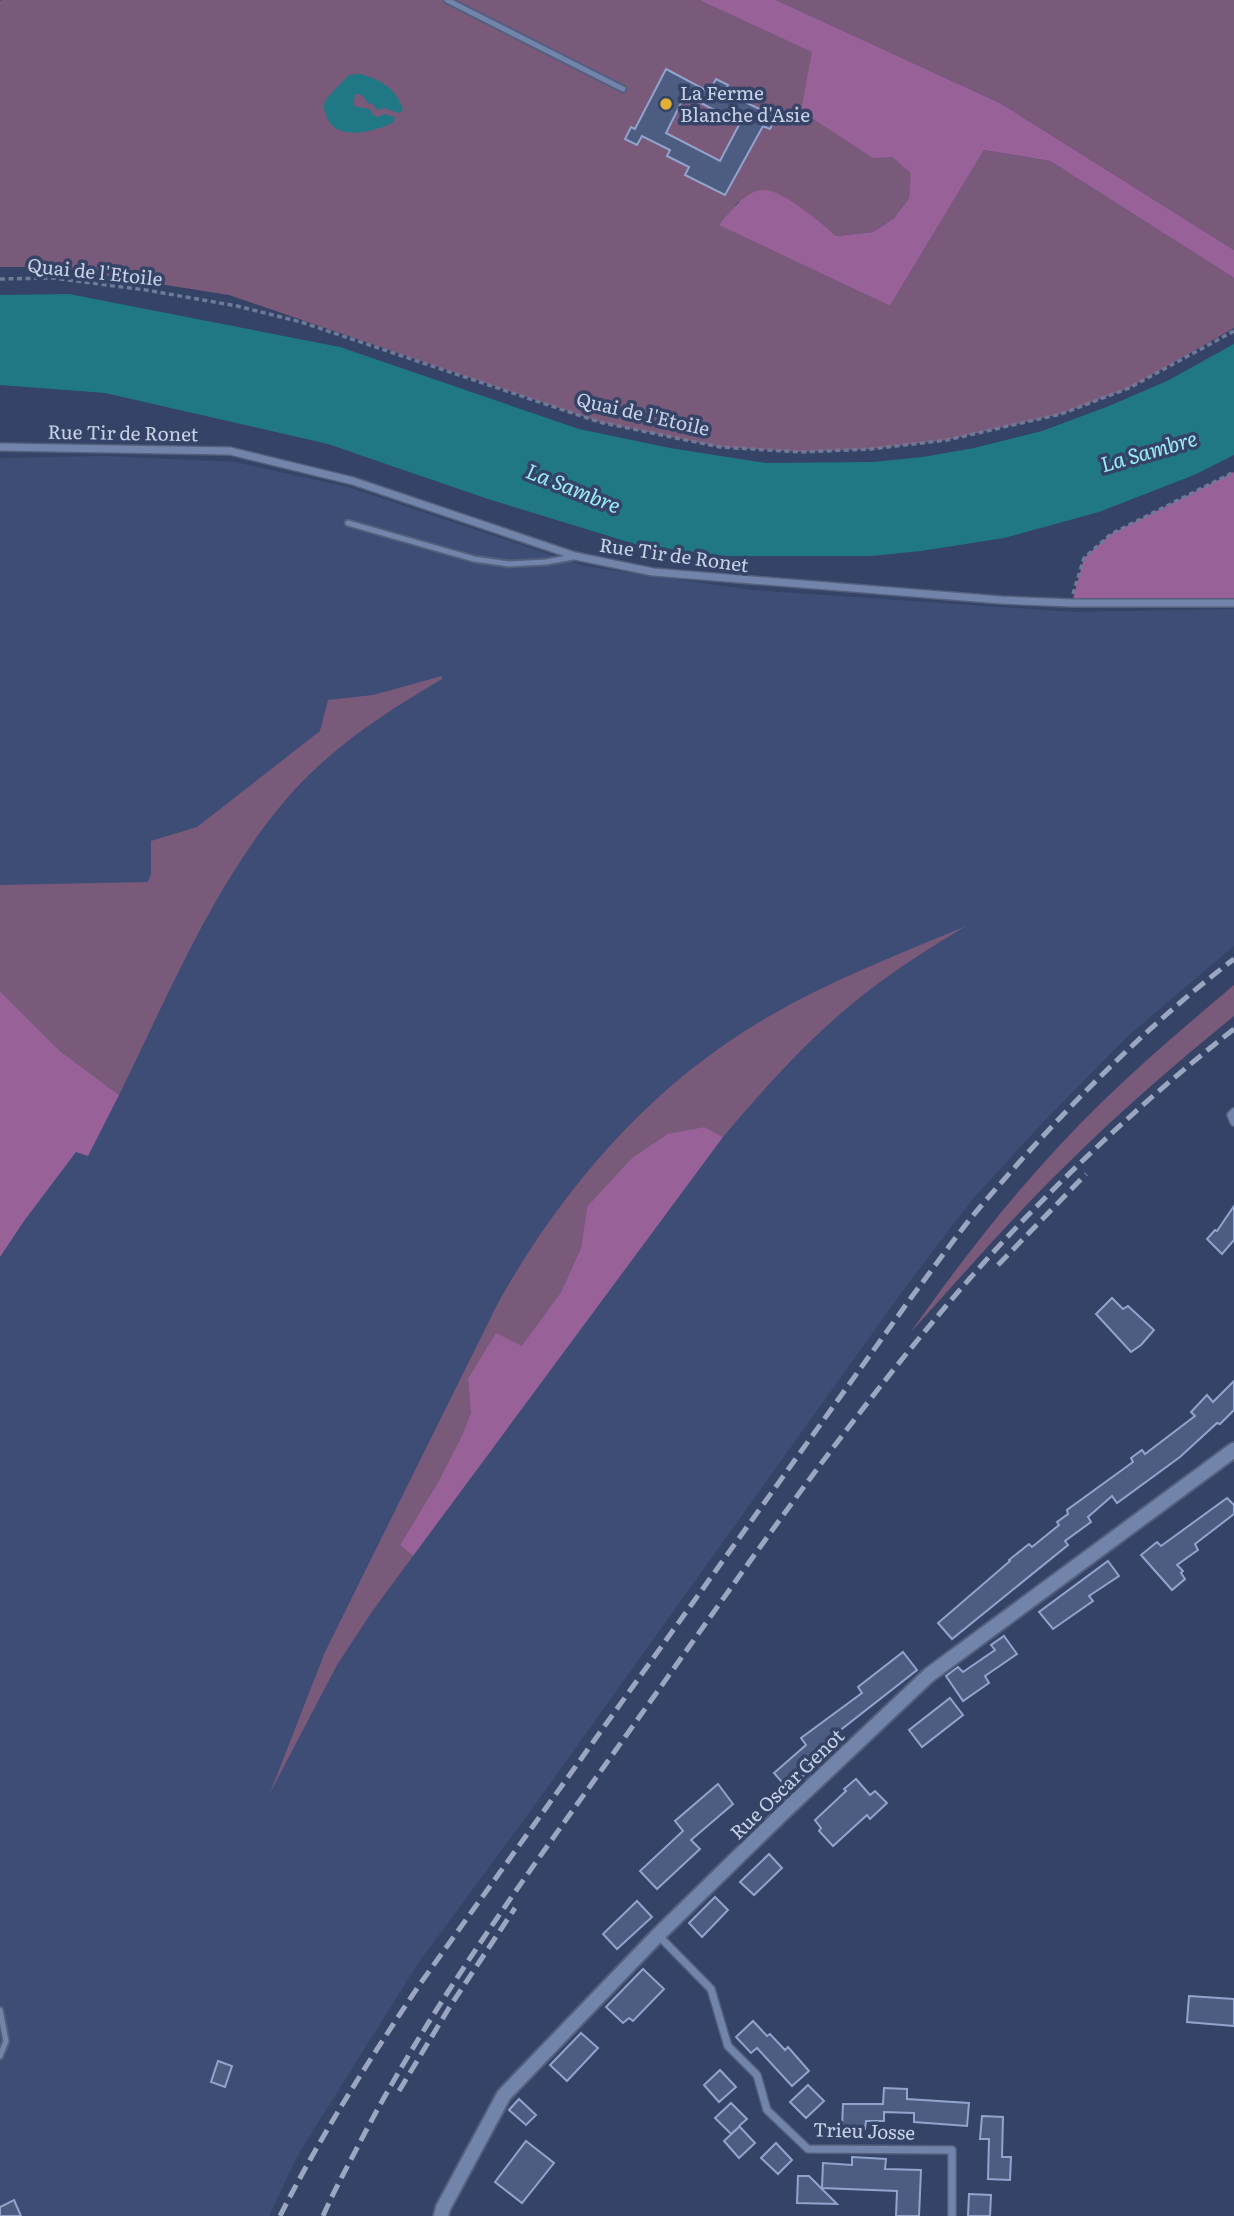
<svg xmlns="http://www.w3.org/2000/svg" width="1234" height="2216" font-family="Literata,serif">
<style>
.built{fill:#3d4d76}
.green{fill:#7a5a7a}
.forest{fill:#986298}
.water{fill:#1f7883}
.building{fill:#4d5c81;stroke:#92a4cd;stroke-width:2;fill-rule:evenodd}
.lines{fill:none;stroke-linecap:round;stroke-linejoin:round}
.lane-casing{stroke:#545f7c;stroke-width:9}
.street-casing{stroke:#545f7c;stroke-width:10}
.secondary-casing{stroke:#545f7c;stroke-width:18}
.path{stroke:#6e7a98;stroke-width:3.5;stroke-dasharray:5 3.5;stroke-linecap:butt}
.lane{stroke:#7384ab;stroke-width:5}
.street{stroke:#7384ab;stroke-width:7}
.secondary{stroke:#7384ab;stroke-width:14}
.rail{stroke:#9ba6c0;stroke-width:5;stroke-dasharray:14 7;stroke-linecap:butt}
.poi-dot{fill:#dfb034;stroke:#354367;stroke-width:2.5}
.labels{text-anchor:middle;stroke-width:7;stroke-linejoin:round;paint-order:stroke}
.poi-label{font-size:19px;fill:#c8d2e7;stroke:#354367;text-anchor:start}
.street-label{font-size:19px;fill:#c8d2e7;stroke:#354367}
.water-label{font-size:21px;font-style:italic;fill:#9cecf7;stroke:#354367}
</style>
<rect width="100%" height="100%" fill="#354367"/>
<path class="built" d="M105 456 235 462 348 487 584 566 752 590 1074 612 1234 609V946L1129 1035 1043 1122 972 1200 904 1289 537 1802 417 1965 298 2155 269 2216H0V458Z"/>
<g class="green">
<path d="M699 0 813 52 892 157 912 172 909 198 894 218 873 232 837 236 781 195 738 202 720 225 890 306 984 150 1050 161 1234 278V328L1129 388 1061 414 947 440 871 449 801 452 720 447 599 422 229 295 52 267H0V1L2 0Z"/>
<path d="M776 0H1234V250L1000 103Z"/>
<path d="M442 676V679C384 713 326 751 283 803 213 886 167 998 119 1095L60 1051 0 991V885L148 882 151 874V841L197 827 320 731 328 700 373 695Z"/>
<path d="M966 926C931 947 896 969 863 995 811 1036 766 1086 723 1137L705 1127 587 1207 581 1248 561 1292 522 1347 468 1379C469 1389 471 1401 471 1411 469 1441 417 1517 400 1545L413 1556 371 1613 337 1665 270 1793 325 1652 498 1303C563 1187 652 1084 768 1017 831 980 900 954 966 926Z"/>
<path d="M1234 985V1016C1175 1064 1116 1115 1062 1169 1009 1221 960 1278 910 1333 967 1252 1030 1172 1102 1102 1144 1061 1189 1023 1234 985Z"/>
</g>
<g class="forest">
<path d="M699 0H776L1000 103 1234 250V278L1050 161 984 150 890 306 719 225C730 212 744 192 762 190 782 188 821 224 837 236L873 232 894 218 909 198 911 173 892 157 873 158 801 111 812 52Z"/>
<path d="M1234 472V601L1072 603 1084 558 1111 534Z"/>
<path d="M0 991 60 1051 119 1095 88 1156 76 1152 24 1221 0 1257Z"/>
<path d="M705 1127 723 1137 413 1556 400 1545 439 1481 463 1434 471 1413 468 1379 496 1333 522 1346 561 1292 581 1248 587 1207 632 1158 668 1134Z"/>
</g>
<g class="water">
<path d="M360 74C380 79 397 89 403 110L399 113 384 108 377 110 373 104 368 103 362 95 355 94 353 106 370 109 373 115 378 117 384 114 395 117 394 122C374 132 335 143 326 115 324 110 323 105 326 100 332 91 342 83 349 75Z"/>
<path d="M69 294 340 347 579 429 670 448 766 463 873 462 923 457 974 448 1042 431 1109 406 1167 381 1234 344V455L1194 475 1099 512 1004 538 921 551 872 556H726L638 545 488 499 328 444 105 393 0 385V295Z"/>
</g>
<g class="building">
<path d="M666 69 709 92 716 79 728 85 724 92 776 117 770 129 763 126 725 195 685 175 689 167 667 156 670 150 642 136 637 145 625 139 631 127 635 129ZM685 95 740 123 720 161 666 133Z"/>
<path d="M1234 1206V1240L1222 1254 1207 1239 1215 1230 1217 1231Z"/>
<path d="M1112 1298 1123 1309 1128 1306 1154 1330 1141 1345 1131 1352 1096 1314Z"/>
<path d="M1234 1381V1410L1220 1424 1217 1423 1180 1457 1117 1503 1112 1496 1088 1517 1091 1522 1065 1541 1068 1545 952 1639 938 1623 1010 1561 1009 1560 1029 1544 1032 1547 1059 1525 1057 1522 1068 1514 1067 1510 1133 1462 1131 1458 1142 1450 1145 1454 1195 1416 1191 1412 1207 1395 1213 1402Z"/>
<path d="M1227 1498 1234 1505V1514L1195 1544 1198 1550 1177 1565 1183 1571 1181 1573 1185 1579 1172 1590 1141 1555 1157 1542 1161 1546Z"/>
<path d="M1108 1561 1119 1576 1089 1596 1093 1601 1053 1629 1039 1612Z"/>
<path d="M1004 1636 1017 1654 985 1676 989 1683 963 1701 946 1676 958 1667 963 1672 995 1650 991 1645Z"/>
<path d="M903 1652 917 1670 824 1743 827 1745 805 1765 810 1770 788 1789 774 1773 806 1745 801 1738 862 1693 858 1687Z"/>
<path d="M950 1698 963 1715 922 1747 909 1730Z"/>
<path d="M856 1779 870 1795 875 1791 887 1803 870 1819 867 1815 833 1846 819 1831 821 1828 815 1820 846 1791 844 1789Z"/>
<path d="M718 1784 733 1804 691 1840 700 1849 657 1889 640 1871 683 1831 675 1821Z"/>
<path d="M769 1854 782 1868 754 1895 740 1882Z"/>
<path d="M715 1897 728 1910 702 1937 689 1923Z"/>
<path d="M637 1901 652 1917 617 1949 603 1934Z"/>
<path d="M643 1969 664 1989 633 2021 629 2018 623 2023 606 2007Z"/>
<path d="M1189 1996 1234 1999V2026L1187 2022Z"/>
<path d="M753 2021 767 2036 770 2034 785 2050 788 2047 809 2071 792 2086 757 2048 751 2053 736 2037Z"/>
<path d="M581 2033 598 2048 567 2081 550 2065Z"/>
<path d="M218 2061 232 2066 225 2087 211 2082Z"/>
<path d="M720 2070 736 2087 719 2102 704 2085Z"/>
<path d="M808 2085 824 2101 806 2118 790 2102Z"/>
<path d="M884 2088 907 2089V2099L969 2103 967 2126 914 2122V2113L884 2112V2121H866L865 2129 842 2128 843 2104H883Z"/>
<path d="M519 2099 536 2115 526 2125 509 2110Z"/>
<path d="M731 2103 747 2119 739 2126 755 2143 739 2158 724 2141 739 2127 731 2134 715 2118Z"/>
<path d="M982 2116 1003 2117 1002 2157H1011L1010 2180 988 2179 989 2139H980Z"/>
<path d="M526 2141 554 2163 522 2203 495 2182Z"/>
<path d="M776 2143 792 2160 778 2174 761 2158Z"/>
<path d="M852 2157 886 2159 885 2169 921 2170 919 2216H896L897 2191 822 2188 823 2163 852 2165Z"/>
<path d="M798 2176H809L837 2204 797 2203Z"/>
<path d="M969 2194 991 2195 990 2216H968Z"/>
<path d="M14 2200 21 2216H0V2207Z"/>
</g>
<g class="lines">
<g class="lane-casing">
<g id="lane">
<path d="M447 0 623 89"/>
<path d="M348 523 474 559 509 564 546 562 573 557"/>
<path d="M0 2010 6 2041 0 2056"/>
</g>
</g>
<g class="street-casing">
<g id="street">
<path d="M0 447 230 451 353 481 575 556 653 572 1001 600 1072 603H1234"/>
<path d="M1234 1112 1231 1115 1234 1122"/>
<path d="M658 1935 711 1989 728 2046 757 2075 767 2110 808 2149 952 2150V2216"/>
</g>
</g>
<g class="secondary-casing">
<path id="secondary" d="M441 2216 443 2208 504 2095 658 1935 785 1811 929 1675 1234 1450"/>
</g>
<g class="path">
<path d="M0 279 52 278 146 290 237 306 301 322 599 422 720 447 801 452 871 449 947 440 1061 414 1129 388 1234 331"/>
<path d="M1073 594 1084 558 1111 534 1234 472"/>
</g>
<use href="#lane" class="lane"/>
<use href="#street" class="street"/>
<use href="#secondary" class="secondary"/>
<g class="rail">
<path d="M998 1265 1086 1174"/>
<path d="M399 2091 449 2008 515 1908"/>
<path d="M280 2216C321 2135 369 2060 420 1984L913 1295C936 1265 957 1234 981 1206 1057 1117 1141 1030 1234 959"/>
<path d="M323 2216C333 2193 345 2171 357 2148 432 2002 530 1871 625 1737 726 1596 824 1451 936 1318 1023 1213 1127 1113 1234 1029"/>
</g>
</g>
<circle class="poi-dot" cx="666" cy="104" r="7"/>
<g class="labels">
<g class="poi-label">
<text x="680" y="100">La Ferme<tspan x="680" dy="22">Blanche d'Asie</tspan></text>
</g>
<g class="street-label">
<text transform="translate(95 272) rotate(6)" y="7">Quai de l'Etoile</text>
<text transform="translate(643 414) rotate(13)" y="7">Quai de l'Etoile</text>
<text transform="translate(123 433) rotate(1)" y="7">Rue Tir de Ronet</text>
<text transform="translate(674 555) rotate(8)" y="7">Rue Tir de Ronet</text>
<text transform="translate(787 1784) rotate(-44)" y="7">Rue Oscar Genot</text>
<text transform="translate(864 2131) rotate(2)" y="7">Trieu Josse</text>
</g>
<g class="water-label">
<text transform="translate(1149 452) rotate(-16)" y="7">La Sambre</text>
<text transform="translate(573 489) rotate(22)" y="7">La Sambre</text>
</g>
</g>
</svg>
